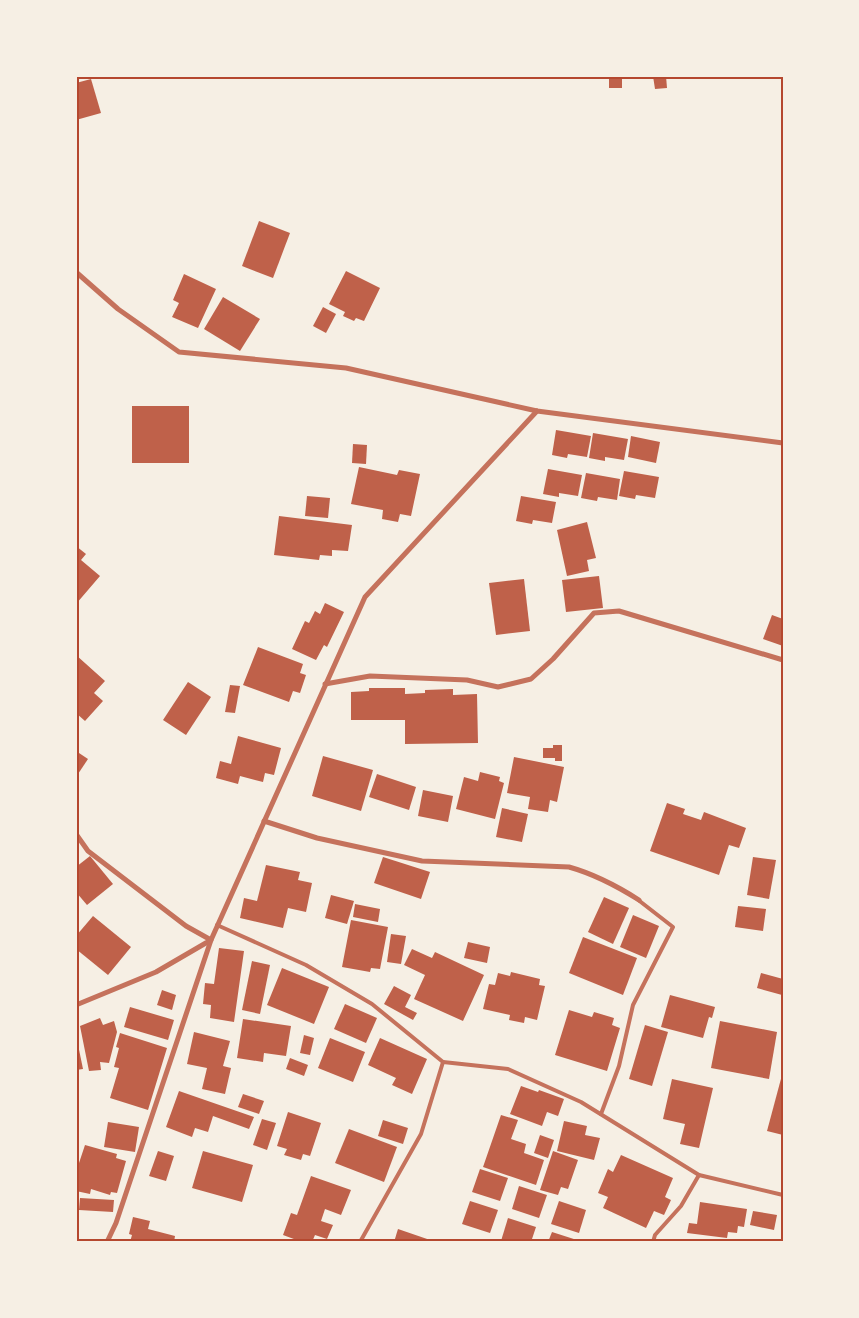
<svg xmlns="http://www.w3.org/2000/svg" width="859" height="1318" font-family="Quicksand,sans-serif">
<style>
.building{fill:#bf614a}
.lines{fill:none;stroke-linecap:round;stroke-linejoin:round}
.service{stroke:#c5725c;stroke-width:4}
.minor{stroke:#c5725c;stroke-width:5}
.neatline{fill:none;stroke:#b5482f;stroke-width:2}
</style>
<rect width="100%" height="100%" fill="#f6efe4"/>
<g class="building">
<rect x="609" y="76" width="13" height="12"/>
<path d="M653 76H666L667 88 655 89Z"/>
<path d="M91 79 101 113 76 120V83Z"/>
<path d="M259 221 290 233 273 278 242 266Z"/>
<path d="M346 271 380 288 364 321 356 318 354 321 343 316 345 312 329 304Z"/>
<path d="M184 274 216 289 198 328 172 317 179 303 173 300Z"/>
<path d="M223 297 260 319 240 351 204 329Z"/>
<path d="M323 307 336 314 326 333 313 326Z"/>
<rect x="132" y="406" width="57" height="57"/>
<path d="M556 430 591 436 587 457 568 454 567 458 552 455Z"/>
<path d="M593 433 628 439 624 460 605 457V461L589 458Z"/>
<path d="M631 436 660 442 656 463 628 457Z"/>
<path d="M353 444 367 445 366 464 352 463Z"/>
<path d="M359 467 397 475 399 470 420 474 411 516 400 514 398 522 382 519 383 510 351 504Z"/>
<path d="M548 469 582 475 578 496 559 493V497L543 494Z"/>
<path d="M624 471 659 477 655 498 636 495 635 499 619 496Z"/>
<path d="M586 473 620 479 617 500 598 497 597 501 581 498Z"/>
<path d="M307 496 330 498 328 518 305 516Z"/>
<path d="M521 496 556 502 552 523 533 520 532 524 516 521Z"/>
<path d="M279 516 352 525 348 551 332 550V556L320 555 319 560 274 555Z"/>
<path d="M587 522 596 558 587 560 589 571 567 576 557 530Z"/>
<path d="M76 546 86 554 81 560 100 576 76 604Z"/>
<path d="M599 576 603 608 566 612 562 580Z"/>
<path d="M524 579 530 631 496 635 489 583Z"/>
<path d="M325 603 344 612 327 647 324 645 316 660 292 649 305 621 309 623 315 611 320 614Z"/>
<path d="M772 615 783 619V646L763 639Z"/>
<path d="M258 647 303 664 300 673 306 675 300 693 293 691 289 702 243 685Z"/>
<path d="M76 655 105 681 94 693 103 701 85 721 76 713Z"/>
<path d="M188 682 211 697 186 735 163 720Z"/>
<path d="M230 685 240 686 235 713 225 712Z"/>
<path d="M369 688H405V694L425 693V690L453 689V695L477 694 478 743 405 744V720H351V692L369 691Z"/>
<path d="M238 736 281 748 274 775 265 773 263 782 240 776 238 784 216 778 220 761 231 764Z"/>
<path d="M553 745H562V761H555V758H543V748H553Z"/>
<path d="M76 751 88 759 76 777Z"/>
<path d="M323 756 373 770 361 811 312 796Z"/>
<path d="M514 757 564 767 557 802 550 800 548 812 528 809 530 797 507 793Z"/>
<path d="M480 772 500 777 499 781 504 783 495 819 456 809 464 777 478 781Z"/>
<path d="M377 774 416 787 409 810 369 797Z"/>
<path d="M423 790 453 796 448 822 418 816Z"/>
<path d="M667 803 685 809 683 814 701 820 704 812 746 828 739 848 729 845 719 875 650 851Z"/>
<path d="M502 808 528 814 522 842 496 837Z"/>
<path d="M90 856 113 884 87 905 76 892V867Z"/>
<path d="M383 857 430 872 421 899 374 883Z"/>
<path d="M753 857 776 860 769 899 747 895Z"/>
<path d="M266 865 300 872 298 880 312 883 306 912 288 908 283 928 240 918 244 898 257 901Z"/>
<path d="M331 895 354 901 347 924 325 918Z"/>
<path d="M604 897 629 908 613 944 588 932Z"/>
<path d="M355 904 380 909 378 922 353 917Z"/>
<path d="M738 906 766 909 763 931 735 927Z"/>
<path d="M633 915 659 926 646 958 620 947Z"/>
<path d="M93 916 131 947 108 975 76 949V936Z"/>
<path d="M351 920 388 927 380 969 371 968 370 972 342 967Z"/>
<path d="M391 934 406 936 401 964 387 962Z"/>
<path d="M583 937 637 958 623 995 569 973Z"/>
<path d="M468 942 490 947 487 963 464 958Z"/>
<path d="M219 948 244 951 234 1022 210 1018 211 1005 203 1004 205 983 214 984Z"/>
<path d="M412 949 432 958 435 952 484 975 463 1021 414 999 425 975 404 965Z"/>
<path d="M252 961 270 965 260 1014 242 1010Z"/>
<path d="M282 968 329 987 314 1024 267 1005Z"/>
<path d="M511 972 540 979 539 985 545 986 537 1020 525 1017 524 1023 509 1020 510 1015 483 1009 489 984 495 985 498 973 510 976Z"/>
<path d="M761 973 783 979 782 995 757 988Z"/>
<path d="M394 986 411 995 405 1007 417 1013 413 1020 384 1004Z"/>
<path d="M162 990 176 995 172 1010 157 1005Z"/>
<path d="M670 995 715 1007 712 1018 709 1017 703 1038 661 1027Z"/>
<path d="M345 1004 377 1018 366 1043 334 1029Z"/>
<path d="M130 1007 174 1020 168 1040 124 1027Z"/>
<path d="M569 1010 592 1017 594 1012 614 1018 612 1025 620 1028 607 1071 555 1055Z"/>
<path d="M100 1018 103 1025 114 1021 117 1032 109 1063 100 1062 101 1070 89 1071 80 1026Z"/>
<path d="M243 1019 291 1026 286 1056 264 1053 263 1062 237 1058Z"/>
<path d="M720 1021 777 1032 769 1079 711 1068Z"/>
<path d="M645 1025 668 1032 652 1086 629 1079Z"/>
<path d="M194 1032 230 1041 223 1066 231 1068 225 1094 202 1089 207 1068 187 1064Z"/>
<path d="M120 1033 167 1048 148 1110 110 1098 119 1068 114 1067 119 1048 116 1047Z"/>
<path d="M76 1035 83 1069 76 1070Z"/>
<path d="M304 1035 314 1038 310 1055 300 1053Z"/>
<path d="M330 1038 365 1052 353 1082 318 1068Z"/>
<path d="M380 1038 427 1059 412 1094 392 1085 396 1078 368 1065Z"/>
<path d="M290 1058 308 1065 304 1076 286 1069Z"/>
<path d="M782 1075H783V1135L767 1131Z"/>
<path d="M672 1079 713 1088 699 1148 680 1144 685 1124 663 1119Z"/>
<path d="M521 1086 538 1092 539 1090 564 1099 558 1116 547 1112 542 1126 510 1114Z"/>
<path d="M179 1091 254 1117 249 1129 213 1116 208 1132 195 1128 192 1137 166 1127Z"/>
<path d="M243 1094 264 1101 259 1114 238 1107Z"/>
<path d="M288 1112 321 1123 310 1156 303 1154 301 1160 284 1155 287 1149 277 1146Z"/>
<path d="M501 1115 518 1120 511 1139 526 1144 524 1153 544 1160 536 1185 483 1167Z"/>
<path d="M262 1119 276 1123 267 1150 253 1145Z"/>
<path d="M383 1120 408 1128 403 1144 378 1136Z"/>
<path d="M564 1121 587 1126 585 1135 600 1138 594 1160 557 1151Z"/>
<path d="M108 1122 139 1127 135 1152 104 1147Z"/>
<path d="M349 1129 397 1147 384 1182 335 1163Z"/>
<path d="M540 1135 554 1140 548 1158 534 1153Z"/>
<path d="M85 1145 117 1154 116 1158 126 1161 117 1193 111 1192 110 1195 91 1189 90 1194 76 1191V1172Z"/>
<path d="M158 1151 174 1156 166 1181 149 1176Z"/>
<path d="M203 1151 253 1165 242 1202 192 1188Z"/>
<path d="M553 1151 578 1160 568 1189 561 1187 558 1195 540 1190Z"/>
<path d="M621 1155 673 1178 665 1197 671 1200 664 1215 654 1211 646 1228 603 1208 608 1197 598 1193 608 1169 613 1172Z"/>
<path d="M480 1169 508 1178 500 1201 472 1192Z"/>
<path d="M311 1176 351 1190 341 1215 325 1209 321 1221 333 1225 327 1239 315 1235 312 1242H302L283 1235 291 1213 297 1215Z"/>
<path d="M519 1186 547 1195 539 1218 512 1209Z"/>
<path d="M80 1198 114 1200 113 1212 79 1210Z"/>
<path d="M470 1201 498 1210 490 1233 462 1224Z"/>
<path d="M559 1201 586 1210 579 1233 551 1224Z"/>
<path d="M700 1202 747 1209 744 1227 738 1226 737 1233 728 1232 727 1238 687 1233 689 1223 697 1224Z"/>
<path d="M753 1211 777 1215 774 1230 750 1225Z"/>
<path d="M133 1217 150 1221 148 1229 175 1236 174 1242H130L132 1235 129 1234Z"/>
<path d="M508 1218 536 1227 531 1242 501 1241Z"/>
<path d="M398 1229 433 1241V1242H394Z"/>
<path d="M552 1232 580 1241V1242H548Z"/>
</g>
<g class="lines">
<g class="service">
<path d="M217 925 306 965 372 1004 443 1062 421 1134 360 1242"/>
<path d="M443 1062 508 1069 581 1102 699 1175 783 1195"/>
<path d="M601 1114 619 1066 633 1005 673 927 637 899"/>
<path d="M653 1242 655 1235 681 1206 699 1175"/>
</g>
<g class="minor">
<path d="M76 272 118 309 179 352 346 368 537 411 783 443"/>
<path d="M325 684 370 676 467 680 498 687 531 679 553 659 594 613 619 611 783 660"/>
<path d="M264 821 317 838 422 861 569 867C594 874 617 886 639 900"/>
<path d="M76 834 88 851 186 926 211 940 156 972 76 1005"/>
<path d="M107 1242 116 1223 211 940 365 597 537 411"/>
</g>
</g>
<rect width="859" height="1318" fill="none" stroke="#f6efe4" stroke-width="155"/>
<rect x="78" y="78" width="704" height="1162" class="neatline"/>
</svg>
